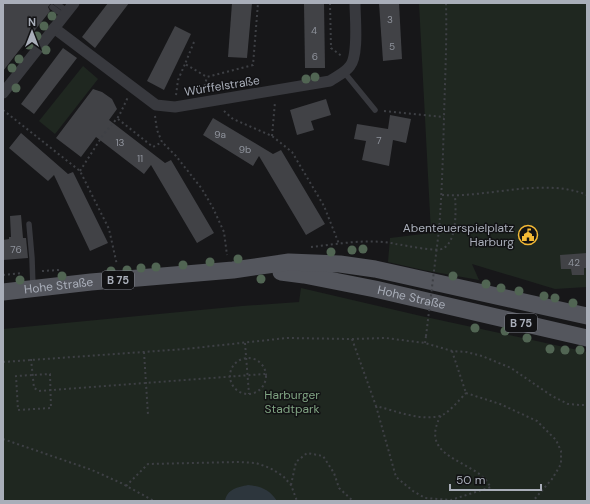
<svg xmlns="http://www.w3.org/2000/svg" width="590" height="504" font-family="'DM Sans',sans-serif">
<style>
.green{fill:#1f2720}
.water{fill:#2d363d}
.building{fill:#414246}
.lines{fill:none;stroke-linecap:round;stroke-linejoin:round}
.path{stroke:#3e4045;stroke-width:2;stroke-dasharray:2 3;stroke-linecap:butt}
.lane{stroke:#38393e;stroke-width:5.5}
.street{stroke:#38393e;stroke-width:11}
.primary{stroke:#54565d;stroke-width:17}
.path-bridge{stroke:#3e4045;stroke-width:2;stroke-dasharray:2 3;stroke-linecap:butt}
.tree{fill:#516553}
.labels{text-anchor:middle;stroke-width:3;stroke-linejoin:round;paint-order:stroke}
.number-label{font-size:10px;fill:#8f939c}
.shield{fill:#121214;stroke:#7c7f88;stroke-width:1}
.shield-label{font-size:11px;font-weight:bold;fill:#a9aeb9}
.street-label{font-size:12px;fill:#a9aeb9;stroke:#121214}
.poi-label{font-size:12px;fill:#a9aeb9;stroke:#121214;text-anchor:end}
.park-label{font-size:12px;fill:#80a483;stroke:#121214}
</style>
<rect width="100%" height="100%" fill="#171719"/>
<g class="green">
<path d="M419 3H587V287L555 289 472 264 479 280 423 270 388 262 390 238 431 233Z"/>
<path d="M83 66 98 79 55 134 39 121Z"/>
<path d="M301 288 421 316 587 352V501H3V329L242 306 299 302Z"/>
</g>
<path class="water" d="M248 485C261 486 270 490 277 501H225C227 489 238 487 248 485Z"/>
<g class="building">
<path d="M3 3H51L48 7 50 11 3 71Z"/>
<path d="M108 3H129L95 48 82 37Z"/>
<path d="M232 3H252L247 58 228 57Z"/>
<path d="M304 3H324L325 68H305Z"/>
<path d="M379 3H399L402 59 383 61Z"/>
<path d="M175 26 191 34 164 90 147 81Z"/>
<path d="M63 48 77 58 34 114 21 104Z"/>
<path d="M93 89 102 92 112 99 117 109 109 120 165 163 171 160 214 233 197 243 151 165 144 174 96 137 81 157 56 138Z"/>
<path d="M326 99 331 115 311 121 314 130 297 135 290 110Z"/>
<path d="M390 115 411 119 406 143 393 140 389 166 362 160 366 141 354 139 357 124 388 129Z"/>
<path d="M213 118 273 154 281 150 325 224 306 235 259 156 253 166 203 135Z"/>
<path d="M21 133 68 174 73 172 108 243 90 251 54 175 48 181 9 148Z"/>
<path d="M21 215 23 238H26L28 258 3 260V240L9 239V237H11L10 216Z"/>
<path d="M587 253V268H584V275H572L571 269H561L560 255Z"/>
</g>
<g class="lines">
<g class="path">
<path d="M330 3 331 48 343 57"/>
<path d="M194 42 185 64 207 77 253 65 258 3"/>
<path d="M203 91 207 77"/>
<path d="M176 95 178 80 185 64"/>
<path d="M3 110 80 171 109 229 117 265"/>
<path d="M224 111 233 119 272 136 292 152 324 206 339 244"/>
<path d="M384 111 444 117"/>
<path d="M155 116 157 130 162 142 176 156 202 189 213 208 224 232 227 255"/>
<path d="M118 119 153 147 162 142"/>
<path d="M272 136 275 102"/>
<path d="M80 171 103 135 119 116 128 97"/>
<path d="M442 195C488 198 544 177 587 195"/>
<path d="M439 230C442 192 443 155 444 117 445 79 447 41 446 3"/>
<path d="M311 247C339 244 368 238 396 244 405 245 438 253 444 248 457 240 456 210 455 196"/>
<path d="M42 271 59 270"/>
<path d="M3 275 23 273"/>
<path d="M352 339 376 406C396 411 420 421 440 416 448 414 460 399 466 393"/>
<path d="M245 343 249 394"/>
<path d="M425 343 426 336"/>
<path d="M452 351 466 393"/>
<path d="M144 352 148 415"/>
<circle cx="248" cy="376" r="18"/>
<path d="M31 359 34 388 39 391 265 374"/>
<path d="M3 362 185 349 287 338 352 339 386 338 425 343 452 351 466 352 482 356 511 368 552 396 568 404 579 405H587"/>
<path d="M50 374 51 408 18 410 16 376Z"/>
<path d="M466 393 500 404 537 421 556 440 561 451V464L552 479 533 501"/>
<path d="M376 406 396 477 413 491 425 498 451 500 491 487C488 484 486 479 483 477 461 458 420 454 441 415"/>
<path d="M3 439 92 470 121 483 154 501"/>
<path d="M291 485 296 462 307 453 323 456 334 473 339 488 353 501"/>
<path d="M126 486 148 464 238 462 256 463 270 468 283 476 291 485 297 501"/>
</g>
<g class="lane">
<path d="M56 3 67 11"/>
<path d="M52 7 64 16"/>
<path d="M344 72 375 110"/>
<path d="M29 224 32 258 33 288"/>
</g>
<g class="street">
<path d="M54 28 156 105 175 107 330 81C337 76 345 73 350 66 359 55 355 18 355 3"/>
<path d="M3 93 74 3"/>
</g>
<g class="primary">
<path id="s1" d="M281 272 304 275 375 289 587 338"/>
<path id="s2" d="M3 292 91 282 233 270 289 262 340 264 375 269 587 316"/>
</g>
<path class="path-bridge" d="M426 336 439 230"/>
</g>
<g class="tree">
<circle cx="52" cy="16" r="4.5"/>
<circle cx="44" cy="26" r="4.5"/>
<circle cx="37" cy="36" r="4.5"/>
<circle cx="29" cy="45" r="4.5"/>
<circle cx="46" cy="50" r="4.5"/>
<circle cx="19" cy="59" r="4.5"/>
<circle cx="12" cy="68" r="4.5"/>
<circle cx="315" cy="77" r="4.5"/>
<circle cx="306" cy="79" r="4.5"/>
<circle cx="16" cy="88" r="4.5"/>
<circle cx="363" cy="249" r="4.5"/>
<circle cx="352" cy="250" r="4.5"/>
<circle cx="331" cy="252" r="4.5"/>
<circle cx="238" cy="259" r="4.5"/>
<circle cx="210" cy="262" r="4.5"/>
<circle cx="183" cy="265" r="4.5"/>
<circle cx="156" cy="267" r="4.5"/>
<circle cx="141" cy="268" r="4.5"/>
<circle cx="127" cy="270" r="4.5"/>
<circle cx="111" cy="271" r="4.5"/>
<circle cx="62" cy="276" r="4.5"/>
<circle cx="453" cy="276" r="4.5"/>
<circle cx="261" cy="279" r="4.5"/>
<circle cx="20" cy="280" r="4.5"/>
<circle cx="486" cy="284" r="4.5"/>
<circle cx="501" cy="288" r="4.5"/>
<circle cx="519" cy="291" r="4.5"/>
<circle cx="544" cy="296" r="4.5"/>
<circle cx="555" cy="298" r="4.5"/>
<circle cx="573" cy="303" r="4.5"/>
<circle cx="475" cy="328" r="4.5"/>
<circle cx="505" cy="331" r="4.5"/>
<circle cx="527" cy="338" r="4.5"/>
<circle cx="550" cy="349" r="4.5"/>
<circle cx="565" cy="350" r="4.5"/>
<circle cx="580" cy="350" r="4.5"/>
</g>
<defs>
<g id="civic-ring" transform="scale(1)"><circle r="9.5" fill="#121214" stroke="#f3b935" stroke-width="1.5"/><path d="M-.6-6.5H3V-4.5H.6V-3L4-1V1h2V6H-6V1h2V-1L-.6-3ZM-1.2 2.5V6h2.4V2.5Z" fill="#f3b935"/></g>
</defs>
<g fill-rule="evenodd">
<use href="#civic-ring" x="528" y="235"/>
</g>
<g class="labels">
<g class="number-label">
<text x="390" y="23">3</text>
<text x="314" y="34">4</text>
<text x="392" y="50">5</text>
<text x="315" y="60">6</text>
<text x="220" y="138">9a</text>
<text x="379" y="144">7</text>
<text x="120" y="146">13</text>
<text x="245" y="153">9b</text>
<text x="140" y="162">11</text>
<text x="16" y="253">76</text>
<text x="574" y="266">42</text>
</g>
<g class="shield">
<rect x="102" y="271" width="32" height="18" rx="3"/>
<rect x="505" y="314" width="32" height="18" rx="3"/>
</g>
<g class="shield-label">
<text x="118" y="284">B 75</text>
<text x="521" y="327">B 75</text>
</g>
<g class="street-label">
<text transform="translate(222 86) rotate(-9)" y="4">Würffelstraße</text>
<text dy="4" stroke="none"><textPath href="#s2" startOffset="56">Hohe Straße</textPath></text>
<text dy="4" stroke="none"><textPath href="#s1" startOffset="133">Hohe Straße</textPath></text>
</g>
<g class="poi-label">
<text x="514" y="232">Abenteuerspielplatz<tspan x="514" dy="14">Harburg</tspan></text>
</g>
<g class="park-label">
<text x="292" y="399">Harburger<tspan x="292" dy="14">Stadtpark</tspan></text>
</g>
</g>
<rect width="590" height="504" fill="none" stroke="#a9aeb9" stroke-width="8"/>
<g transform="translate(32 32)" stroke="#121214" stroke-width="3" paint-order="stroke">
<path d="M0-3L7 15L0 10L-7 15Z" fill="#a9aeb9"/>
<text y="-6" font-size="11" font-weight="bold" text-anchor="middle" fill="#a9aeb9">N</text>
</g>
<path d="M450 484v6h91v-6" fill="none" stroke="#a9aeb9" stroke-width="2"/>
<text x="456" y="484" font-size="12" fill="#a9aeb9" stroke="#121214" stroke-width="3" paint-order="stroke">50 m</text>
</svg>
